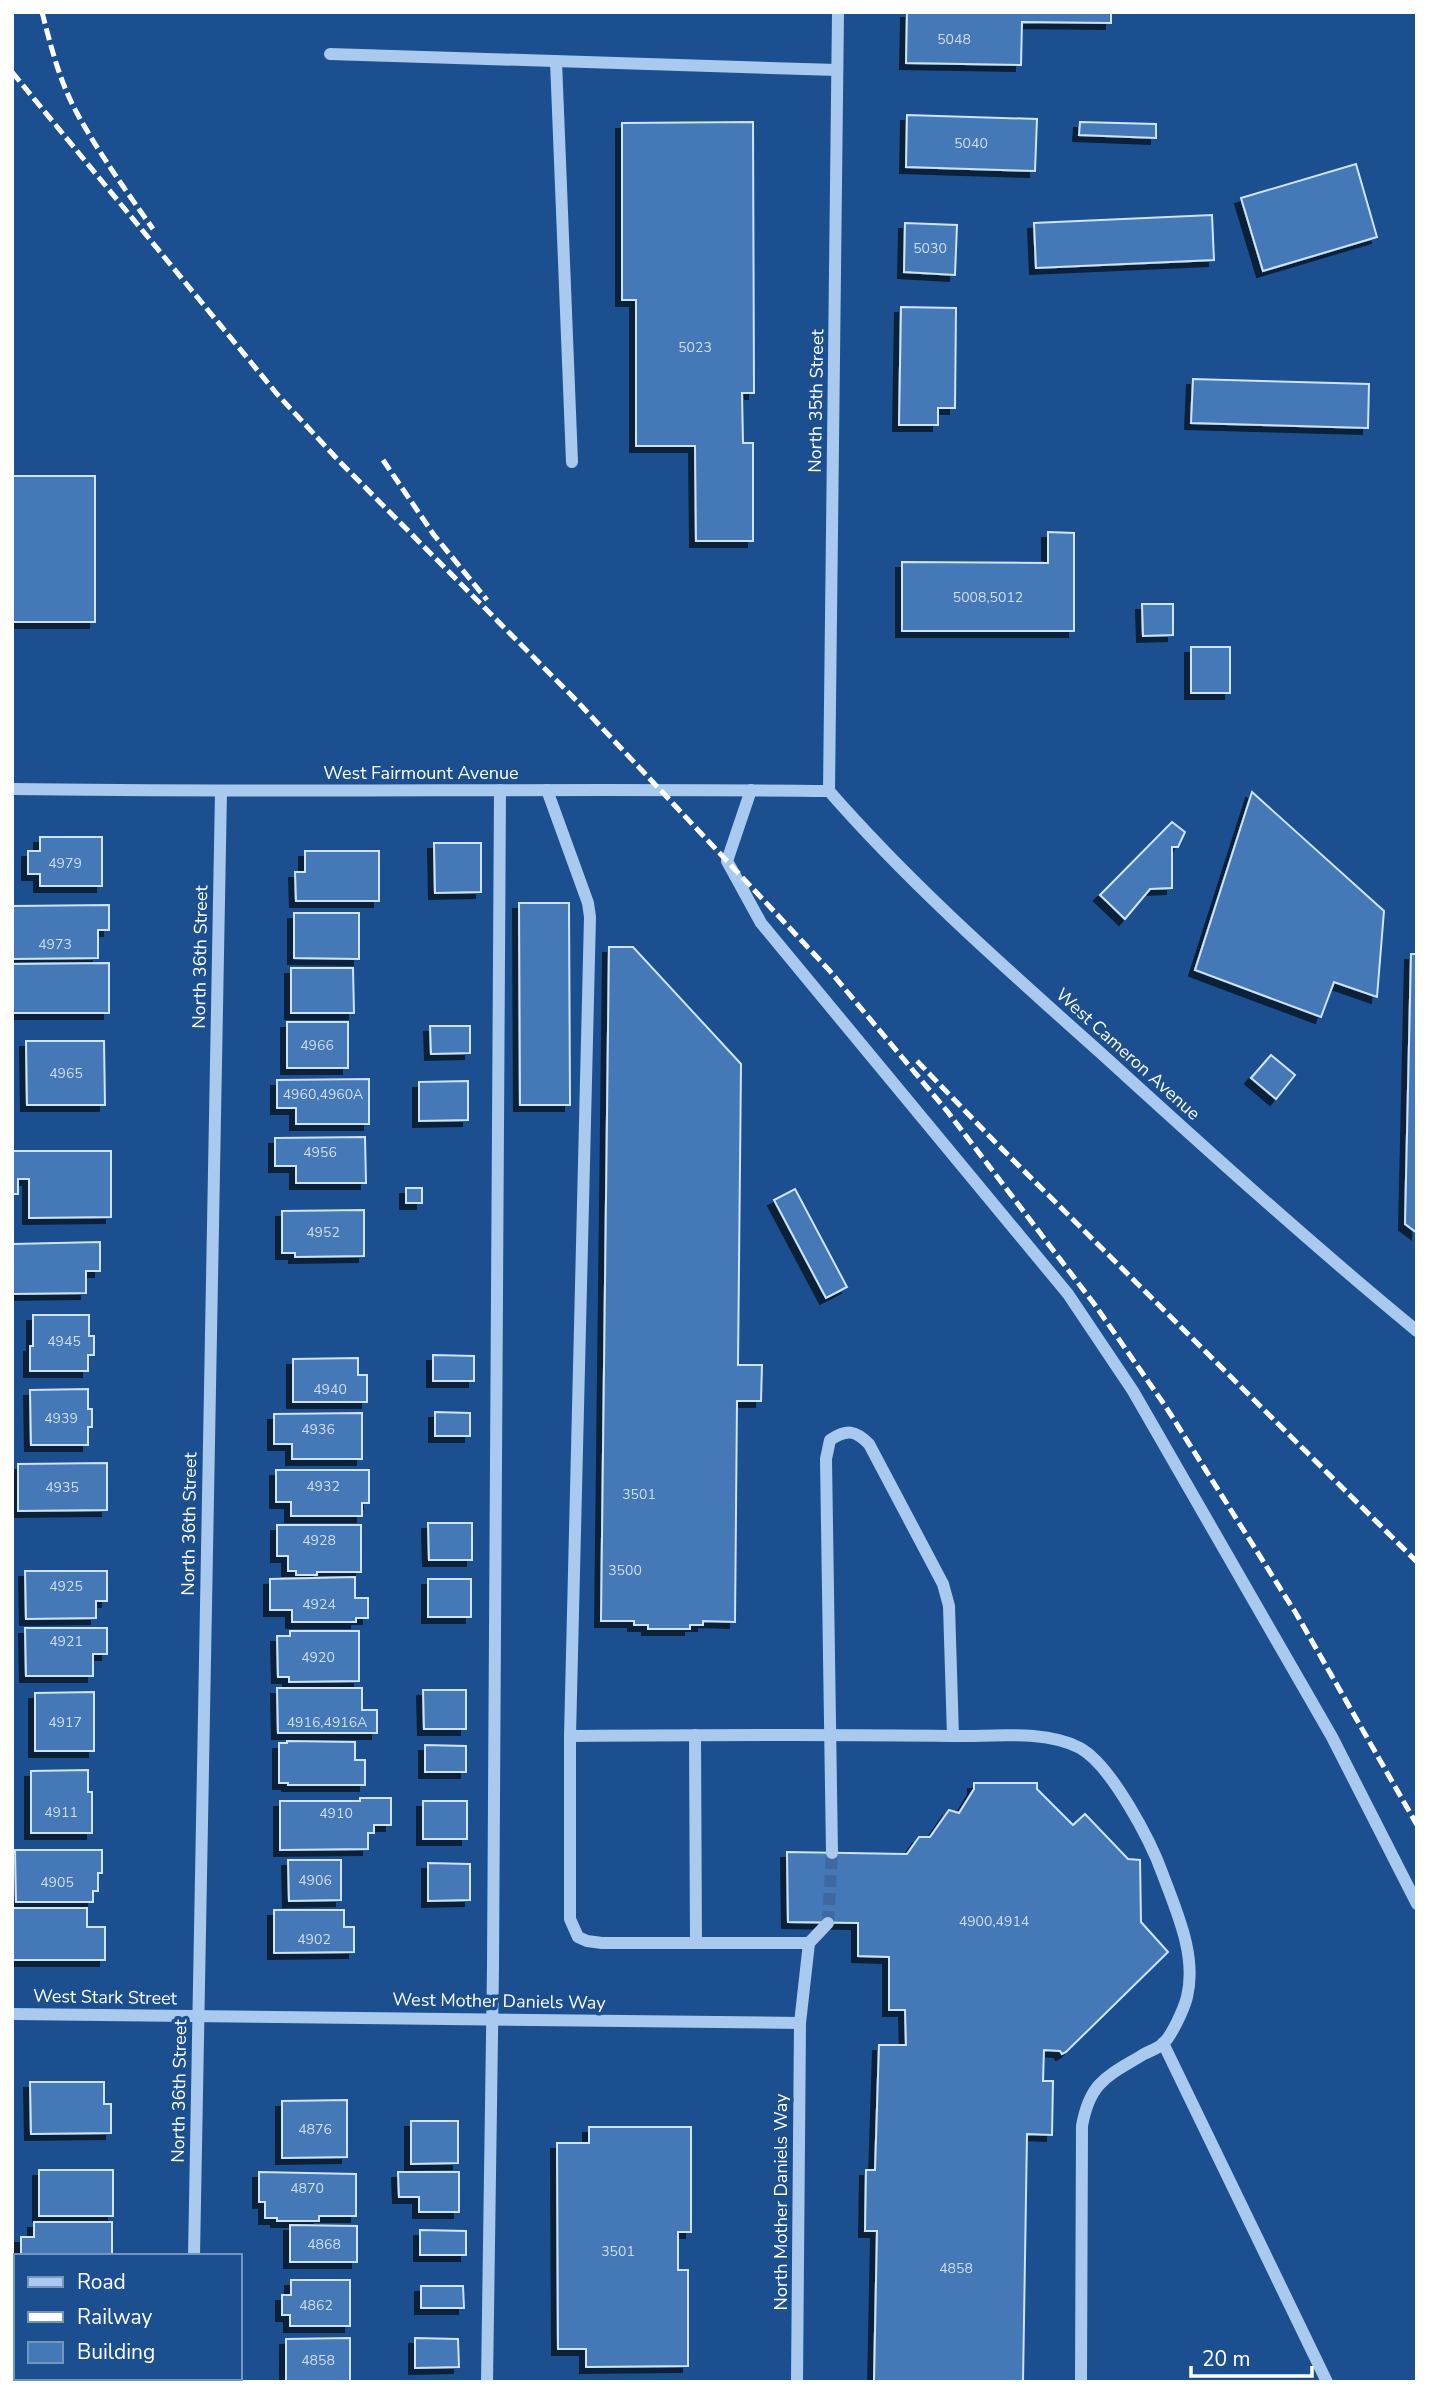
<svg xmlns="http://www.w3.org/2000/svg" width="1429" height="2394" font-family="'Nunito Sans',sans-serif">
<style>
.building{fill:#4478b7;stroke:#cfe3fa;stroke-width:2;filter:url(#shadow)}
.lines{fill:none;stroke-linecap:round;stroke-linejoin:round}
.minor-tunnel{stroke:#3d69a0;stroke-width:12;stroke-dasharray:12 6;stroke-linecap:butt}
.minor{stroke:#a9c9ee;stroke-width:12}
.rail{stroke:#fff;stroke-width:5;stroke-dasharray:12 5;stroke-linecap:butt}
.labels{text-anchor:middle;stroke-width:7;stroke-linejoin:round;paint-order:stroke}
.number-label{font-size:14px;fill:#d0dded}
.street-label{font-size:18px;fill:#fff;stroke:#1b4f8f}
</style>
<defs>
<filter id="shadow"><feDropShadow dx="-6" dy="6" stdDeviation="0" flood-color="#0009"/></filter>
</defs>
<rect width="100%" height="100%" fill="#1b4f8f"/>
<g class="building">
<path d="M907 12H1111V23L1022 22 1021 65 906 63Z"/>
<path d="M907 115 1037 119 1035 171 906 167Z"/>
<path d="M753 122 754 393H742L743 443H753V541H696L695 446H636V300H622V123Z"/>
<path d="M1080 122 1156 124V138L1079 135Z"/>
<path d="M1356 164 1377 237 1263 271 1241 198Z"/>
<path d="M1212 215 1214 260 1036 268 1034 223Z"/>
<path d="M905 223 957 225 955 275 904 272Z"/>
<path d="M901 307 956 308 955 408H938V425H899Z"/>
<path d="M1193 379 1369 384 1368 428 1191 423Z"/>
<rect x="12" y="476" width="83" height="146"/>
<path d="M1048 532 1074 533V631H902V562L1048 563Z"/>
<path d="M1142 604H1173V635L1143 636Z"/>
<rect x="1191" y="647" width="39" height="46"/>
<path d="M1252 792 1384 911 1377 997 1334 982 1321 1017 1195 970Z"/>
<path d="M1172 822 1185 832 1178 847H1172V888L1150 889 1125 919 1100 895Z"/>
<path d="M40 837H102V886H40V874H28V851H40Z"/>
<path d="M434 843H481V892L435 893Z"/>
<path d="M305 851H379V901H296L295 872H305Z"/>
<path d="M519 903H569L570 1105H520Z"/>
<path d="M109 905V930H98V958L12 959V906Z"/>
<path d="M294 913H359V959L294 958Z"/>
<path d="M609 947H633L741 1064 738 1365H762L761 1401H737L735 1622 703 1621V1625H690V1629H648V1625H634V1621H601Z"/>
<path d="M1411 954H1417V1233L1405 1224Z"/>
<path d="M109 963V1013H12V964Z"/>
<path d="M291 968H353L354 1013H291Z"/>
<rect x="287" y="1022" width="61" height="46"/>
<path d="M430 1026H470V1053L431 1054Z"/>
<path d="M26 1041H104L105 1105H27Z"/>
<path d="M1271 1055 1295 1075 1276 1099 1251 1078Z"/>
<path d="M369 1079V1124H296V1108H277V1080Z"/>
<path d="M468 1081V1120L419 1121V1082Z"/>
<path d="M365 1137 366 1183H296V1166H275V1138Z"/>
<path d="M12 1151H111V1217L29 1218V1179H18V1194H12Z"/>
<rect x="406" y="1188" width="16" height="15"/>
<path d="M795 1189 847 1287 826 1298 774 1200Z"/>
<path d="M364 1210V1256L295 1257V1253H282V1211Z"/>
<path d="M100 1242V1271H86V1293L13 1294V1244Z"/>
<path d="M33 1315H89V1336H94V1355H88V1371H30V1346H33Z"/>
<path d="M433 1355 474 1356V1381H433Z"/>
<path d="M358 1358V1375H367V1402H293V1359Z"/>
<path d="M88 1389V1409H92V1427H88V1445H31L30 1390Z"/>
<path d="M435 1412 470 1413V1436H435Z"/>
<path d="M362 1413V1459H292V1444H274V1414Z"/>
<path d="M107 1463V1510L18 1511V1464Z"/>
<path d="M276 1470H369V1503H362V1516H291V1502H276Z"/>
<path d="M428 1523H472V1560H429Z"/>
<path d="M277 1525H361V1572H317V1575H296V1571H288V1556H277Z"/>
<path d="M25 1571H107V1601H96V1618L26 1619Z"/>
<path d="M355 1577V1598H368V1618H356V1622H292V1610H270V1579Z"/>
<rect x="428" y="1579" width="43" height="38"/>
<path d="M25 1628H107V1654H93V1676H26Z"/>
<path d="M290 1631H359V1681L289 1682V1677H278L277 1636H290Z"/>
<path d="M277 1688H362V1710H377V1733H278Z"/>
<path d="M423 1690H466V1729H424Z"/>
<path d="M94 1692V1751H35V1693Z"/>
<path d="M287 1741 355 1742V1760H365V1785H288V1783H279V1743H287Z"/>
<path d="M425 1745 466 1746V1772H425Z"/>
<path d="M88 1770V1792H92V1833H31V1771Z"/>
<path d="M974 1783H1037V1789L1073 1825 1085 1814 1128 1859 1140 1860 1141 1922 1168 1952 1066 2052 1062 2054 1060 2051 1044 2050 1043 2081H1053L1052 2135 1027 2134 1023 2382H874L877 2231H865L866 2170H875L879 2045H906L905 2010H889V1957L858 1956V1923L788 1922 787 1852 907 1854 919 1837H930L949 1810 959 1813 974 1789Z"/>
<path d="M360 1798H391V1825H374V1833H368V1849L280 1850V1801H360Z"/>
<rect x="423" y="1801" width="44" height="38"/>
<path d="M15 1850H102V1873H98V1891H93V1902H16Z"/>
<path d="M288 1860H341V1900L289 1901Z"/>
<path d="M428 1863 470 1864V1900L428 1901Z"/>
<path d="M13 1908H87V1927H105V1960H13Z"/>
<path d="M274 1910H344V1927H354V1952L274 1953Z"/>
<path d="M30 2082H104V2104H111V2133L31 2134Z"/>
<path d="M347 2100V2157L282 2158V2101Z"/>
<path d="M411 2121H458V2163L411 2164Z"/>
<path d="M589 2127H691V2232H678V2270H688V2366L586 2367V2349H558L557 2143H589Z"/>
<rect x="39" y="2170" width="74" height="46"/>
<path d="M259 2172 356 2174V2216H319V2221H277V2218H265V2202H259Z"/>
<path d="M398 2172H459V2212H419V2197H399Z"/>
<path d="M34 2222H112V2256H21V2237H34Z"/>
<path d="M290 2225 357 2226V2262H290Z"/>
<path d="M420 2230 466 2231V2255H420Z"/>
<rect x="13" y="2275" width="3" height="42"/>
<path d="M291 2280H350V2326H290V2315H282V2295H291Z"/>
<path d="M421 2286H463L464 2308H421Z"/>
<path d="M12 2332H16V2378H97V2380L12 2381Z"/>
<path d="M350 2338V2382H286V2339Z"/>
<path d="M415 2338 458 2339 459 2367 415 2368Z"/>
</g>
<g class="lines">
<path class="minor-tunnel" d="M828 1923 832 1853"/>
<g class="minor">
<path d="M330 54 837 70"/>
<path d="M556 61 572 462"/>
<path d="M12 789C285 793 557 788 829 791"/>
<path d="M547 790 588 903 590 917 570 1736V1919L578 1937 587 1941 602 1943H809L800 2023 797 2382"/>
<path d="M751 790 727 861 761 923 1068 1294 1133 1391 1332 1737 1417 1904"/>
<path d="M829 791C913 887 1008 970 1103 1055 1206 1149 1309 1242 1417 1331"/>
<path d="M829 791 838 12"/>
<path d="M695 1735 696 1943"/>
<path d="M570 1736C697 1735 823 1734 950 1736 990 1737 1044 1729 1080 1748 1111 1765 1151 1841 1163 1875 1177 1913 1197 1956 1187 1997 1184 2009 1172 2035 1163 2044 1158 2048 1150 2051 1144 2054 1108 2076 1090 2081 1082 2126L1081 2382"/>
<path d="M832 1853 826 1459 830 1440C847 1429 855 1430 869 1444L943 1584 949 1606 953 1736"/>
<path d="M809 1943 828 1923"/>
<path d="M12 2014 800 2023"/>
<path d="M1163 2043 1327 2382"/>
<path d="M194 2256 221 792"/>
<path d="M192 2382V2378"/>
<path d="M487 2382 493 1967 500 790"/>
</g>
<g class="rail">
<path d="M42 12C51 47 60 83 78 115 100 155 127 192 153 229"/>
<path d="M12 72 277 394 339 461 573 697 727 861 829 970 947 1111 1095 1305 1166 1407 1297 1615 1417 1825"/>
<path d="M383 460 434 535 487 600"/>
<path d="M917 1061 998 1145 1417 1562"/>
</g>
</g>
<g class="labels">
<g class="number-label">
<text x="954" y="44">5048</text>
<text x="971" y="148">5040</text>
<text x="930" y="253">5030</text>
<text x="695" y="352">5023</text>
<text x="988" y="602">5008,5012</text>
<text x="65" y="868">4979</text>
<text x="55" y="949">4973</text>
<text x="317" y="1050">4966</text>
<text x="66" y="1078">4965</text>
<text x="323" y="1099">4960,4960A</text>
<text x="320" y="1157">4956</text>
<text x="323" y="1237">4952</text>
<text x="64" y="1346">4945</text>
<text x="330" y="1394">4940</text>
<text x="61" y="1423">4939</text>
<text x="318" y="1434">4936</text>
<text x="323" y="1491">4932</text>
<text x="62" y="1492">4935</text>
<text x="639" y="1499">3501</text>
<text x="319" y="1545">4928</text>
<text x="625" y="1575">3500</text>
<text x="66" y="1591">4925</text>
<text x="319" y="1609">4924</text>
<text x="66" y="1646">4921</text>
<text x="318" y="1662">4920</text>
<text x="65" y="1727">4917</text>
<text x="327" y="1727">4916,4916A</text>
<text x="61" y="1817">4911</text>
<text x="336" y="1818">4910</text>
<text x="315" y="1885">4906</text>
<text x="57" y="1887">4905</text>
<text x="994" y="1926">4900,4914</text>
<text x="314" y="1944">4902</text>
<text x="315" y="2134">4876</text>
<text x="307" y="2193">4870</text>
<text x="324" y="2249">4868</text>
<text x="618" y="2256">3501</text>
<text x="956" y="2273">4858</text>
<text x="316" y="2310">4862</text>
<text x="318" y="2365">4858</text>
</g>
<g class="street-label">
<text transform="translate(816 401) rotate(-89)" y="6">North 35th Street</text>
<text x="421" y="779">West Fairmount Avenue</text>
<text transform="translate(200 957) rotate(-89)" y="6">North 36th Street</text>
<text transform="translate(1128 1054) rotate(42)" y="6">West Cameron Avenue</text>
<text transform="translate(189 1524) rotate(-89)" y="6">North 36th Street</text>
<text transform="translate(105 1997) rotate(1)" y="6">West Stark Street</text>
<text transform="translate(499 2001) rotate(1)" y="6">West Mother Daniels Way</text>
<text transform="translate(179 2091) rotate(-89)" y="6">North 36th Street</text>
<text transform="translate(781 2202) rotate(-90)" y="6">North Mother Daniels Way</text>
</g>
</g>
<rect width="1429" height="2394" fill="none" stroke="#ffffff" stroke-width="28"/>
<rect x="14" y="2254" width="228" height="126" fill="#1b4f8f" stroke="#7695bc" stroke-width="2"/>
<rect x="28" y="2277" width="35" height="10" fill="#a9c9ee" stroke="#7695bc" stroke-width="2"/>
<text x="77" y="2289" font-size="21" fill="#ffffff">Road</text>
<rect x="28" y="2312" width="35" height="10" fill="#ffffff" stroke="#7695bc" stroke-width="2"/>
<text x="77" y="2324" font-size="21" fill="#ffffff">Railway</text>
<rect x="28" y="2342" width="35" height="21" fill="#4478b7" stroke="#7695bc" stroke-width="2"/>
<text x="77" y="2359" font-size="21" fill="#ffffff">Building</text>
<path d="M1191 2366v10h121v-10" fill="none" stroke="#ffffff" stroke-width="3.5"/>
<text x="1202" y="2366" font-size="21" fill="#ffffff" stroke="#1b4f8f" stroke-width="5" paint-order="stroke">20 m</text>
</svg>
